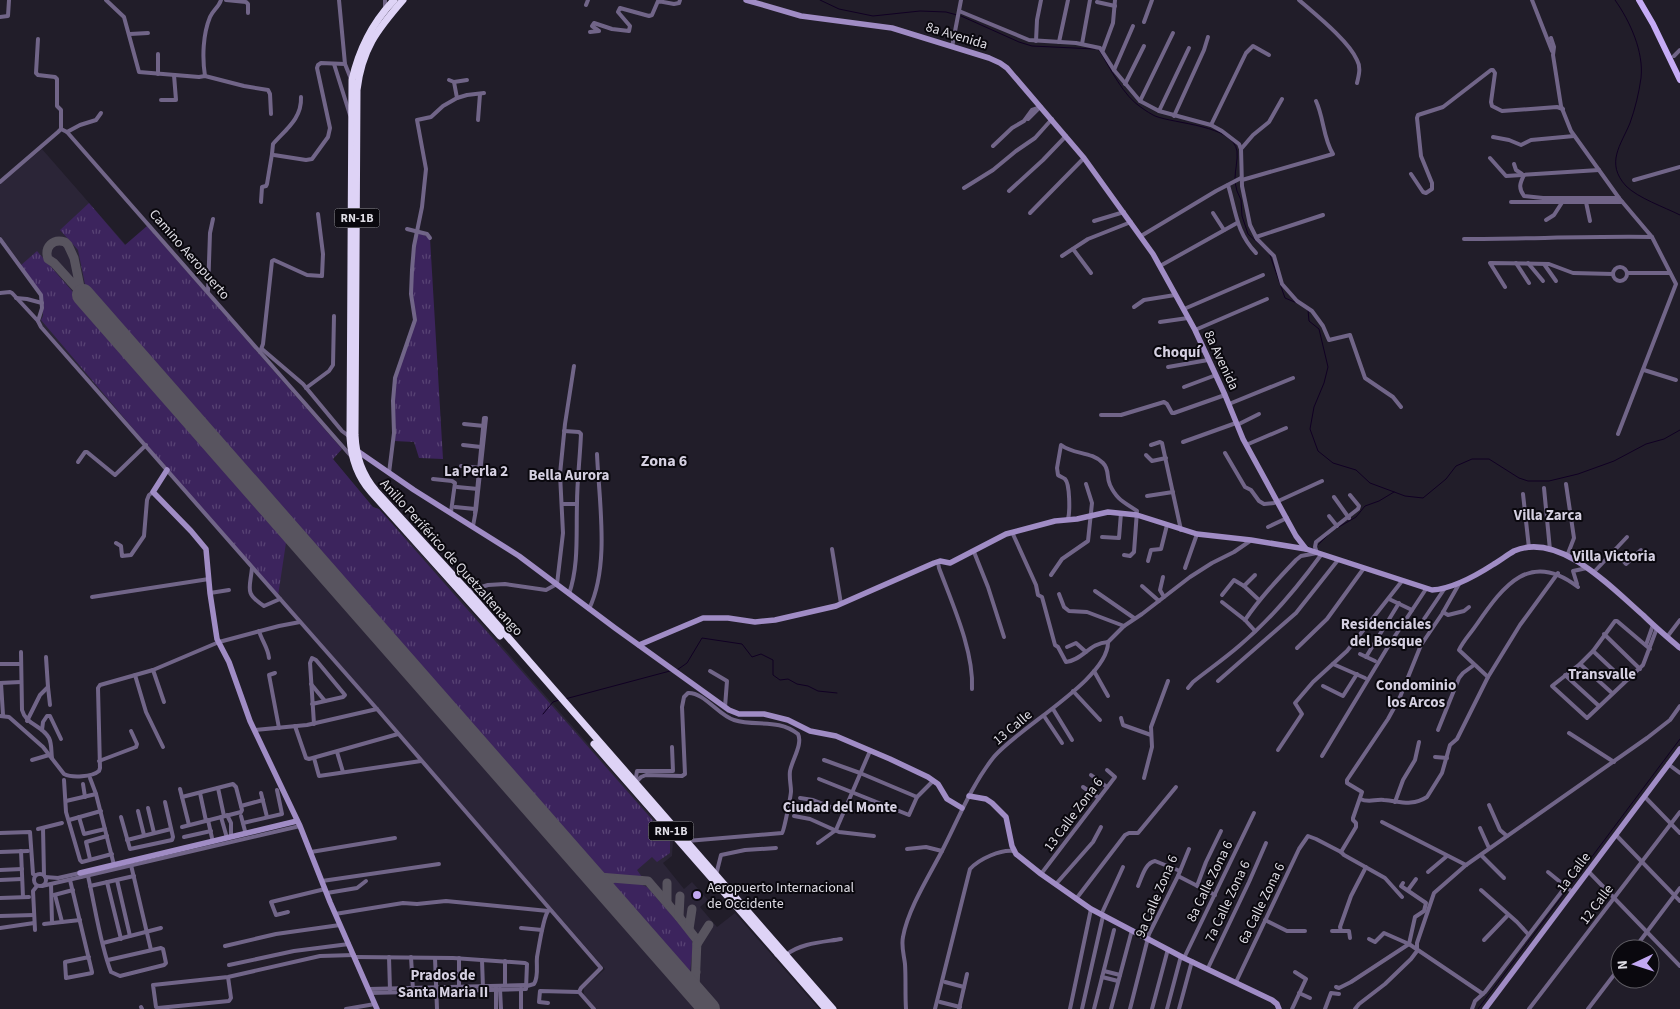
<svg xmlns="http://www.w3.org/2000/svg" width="1680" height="1009" font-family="'Source Sans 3',sans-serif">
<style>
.built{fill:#2b2537}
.grass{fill:url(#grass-tufts)}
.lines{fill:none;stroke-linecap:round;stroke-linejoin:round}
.stream{stroke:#100023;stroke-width:1}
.taxiway{stroke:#58545f;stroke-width:9}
.runway{stroke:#58545f;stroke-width:22}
.street{stroke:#716588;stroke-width:4}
.secondary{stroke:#a08cc5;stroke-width:5.5}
.primary{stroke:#c5abf5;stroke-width:6}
.highway{stroke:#ded3f6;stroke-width:7}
.poi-dot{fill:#c2a8f2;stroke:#0a080e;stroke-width:2}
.labels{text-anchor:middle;stroke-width:4;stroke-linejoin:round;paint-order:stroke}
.shield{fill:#0a080e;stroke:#9f9da4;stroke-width:1}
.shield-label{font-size:12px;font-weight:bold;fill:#dfdde5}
.street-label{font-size:14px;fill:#dfdde5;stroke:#0a080e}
.poi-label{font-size:14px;fill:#dfdde5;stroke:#0a080e;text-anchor:start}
.neighbourhood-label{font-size:15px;font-weight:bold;fill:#d5d0e1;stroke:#0a080e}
.quarter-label{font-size:16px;font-weight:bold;fill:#d5d0e1;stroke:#0a080e}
</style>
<defs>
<pattern id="grass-tufts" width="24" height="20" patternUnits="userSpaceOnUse" patternTransform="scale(1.25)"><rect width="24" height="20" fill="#3c245d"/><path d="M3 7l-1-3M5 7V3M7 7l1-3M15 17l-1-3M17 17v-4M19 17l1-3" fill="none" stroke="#584374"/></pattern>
</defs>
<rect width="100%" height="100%" fill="#211d29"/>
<path class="built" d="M42 149 125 244 342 449 333 459 373 507 379 509 415 547 673 841 672 856 663 863 684 889 692 882 708 900 700 907 717 927 735 913 819 1009H596L584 995V988L605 969 41 324 40 316 44 299 42 292 0 236V184Z"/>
<g class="grass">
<path d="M89 203 125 245 147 226 342 449 333 459 373 507 379 509 670 840V853L657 862 652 857 637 870 642 877 604 875 599 874 593 869 86 289 78 250 60 230Z"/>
<path d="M417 232 430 238 443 459 419 458 414 442 394 441V388L402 355 415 320 411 292Z"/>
<path d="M37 251 287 536 278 596 181 485 41 320 43 316V297L20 266Z"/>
<path d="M616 882 640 884 647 887 691 937 693 946 690 972H684L612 890V884Z"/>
</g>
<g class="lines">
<g class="stream">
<path d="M820 0 839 9 873 16 920 11 946 12 957 15"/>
<path d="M1615 0C1630 21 1644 52 1641 78 1639 93 1635 109 1630 123 1621 145 1605 163 1626 186 1638 198 1664 207 1680 215"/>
<path d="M961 16 1019 42 1032 46 1095 49"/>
<path d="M1099 50C1111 69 1123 96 1142 108 1146 111 1151 114 1155 116 1175 124 1233 125 1237 151 1238 160 1235 170 1235 178"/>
<path d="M1235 182 1237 191 1241 200 1242 216 1248 234 1268 252"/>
<path d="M1270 255 1285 298 1297 303"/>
<path d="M1308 310 1309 321 1319 329 1328 367 1324 383 1314 407 1310 429 1318 451 1333 463 1356 470 1370 483 1405 496 1423 498 1446 479 1456 466 1472 459H1489L1519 478 1528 481H1549L1578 474 1614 461 1646 444 1664 439 1680 430"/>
<path d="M1337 528 1356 517 1365 506 1379 501 1394 492"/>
<path d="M1318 545 1328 535"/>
<path d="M677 670 687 663 702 638 742 644 752 657 761 654 773 660V675L780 680 788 679 797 684 808 686 818 691 837 693"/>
<path d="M565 699 670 671"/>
<path d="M543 714 553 702 559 700"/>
<path d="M1478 1009 1680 739"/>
</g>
<g class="taxiway">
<path d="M81 292 74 258 68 245 65 242C53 238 44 247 48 259L54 263 83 295"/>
<path d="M583 865 591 873 599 877 648 881 679 917 697 940 695 988 699 997"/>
<path d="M610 895 606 884 607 881 612 879"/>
<path d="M667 902V883"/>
<path d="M679 917 680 896"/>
<path d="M689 929 692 909"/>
<path d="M697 944 709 925"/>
<path d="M679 974 687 978 694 977 696 972"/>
</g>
<path class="runway" d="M83 295 709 1009"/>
<g class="street">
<path d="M106 0 124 17 139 72 199 77 205 76 244 86 268 90 270 94 271 114"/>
<path d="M226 0 246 2 248 4V13"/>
<path d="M339 0 345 64 351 79"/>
<path d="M1299 0C1315 14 1349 41 1357 60 1361 67 1359 75 1357 83"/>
<path d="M1532 0 1552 51"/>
<path d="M1097 2 1115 6"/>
<path d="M586 5 588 0"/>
<path d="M385 7V0"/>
<path d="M959 11 1029 40 1076 43 1100 48 1114 70 1140 101 1159 111 1211 125 1222 131 1239 144 1241 149 1242 186 1250 225 1257 239 1274 256 1282 284 1297 301 1312 311 1323 326 1329 340 1350 335 1365 378 1393 397 1401 407"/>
<path d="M0 17 8 16 9 0"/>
<path d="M1144 22 1152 0"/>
<path d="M590 32 599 31 592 26 594 23 612 29 629 31 630 26 618 12 620 8 649 16 652 15 658 1 674 4 679 3 680 0"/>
<path d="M130 34 148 33"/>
<path d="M1551 38 1554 47 1553 55 1561 106 1571 131 1619 198 1652 237 1676 284 1618 434"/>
<path d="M38 39 36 73 38 75 55 77 57 79V106L61 110V129"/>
<path d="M1036 41 1037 20 1041 0"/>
<path d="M1059 42 1068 0"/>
<path d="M1082 44 1090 0"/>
<path d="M952 47 961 0"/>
<path d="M1103 50 1113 23 1115 0"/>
<path d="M158 54V74"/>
<path d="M1674 56 1680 50"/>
<path d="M334 64 350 115"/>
<path d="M1114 70 1133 26"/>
<path d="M205 76C202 57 203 34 210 17 213 10 219 7 221 0"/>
<path d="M449 80 454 82 457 98"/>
<path d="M454 82 467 80"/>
<path d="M1125 84 1144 46"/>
<path d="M301 97C302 119 285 130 273 144L272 154 274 155 306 160 312 159 328 137 330 128 317 68 318 65 321 63 345 64"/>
<path d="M161 100H176L174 75"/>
<path d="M1140 101 1173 33"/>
<path d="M1159 111 1189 48"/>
<path d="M1174 116 1204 50 1208 37"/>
<path d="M1028 119 1039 108"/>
<path d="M478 120 480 94"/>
<path d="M1211 125 1246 53 1253 46 1269 55"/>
<path d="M67 132 80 125 96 120 101 113"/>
<path d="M1493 137 1509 140 1521 145 1531 140 1574 136"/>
<path d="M993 146 1012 128 1024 121 1032 110 1041 107"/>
<path d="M1241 149 1253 135 1269 122 1282 99"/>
<path d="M1490 158 1506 176 1599 170"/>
<path d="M1514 164 1516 170 1522 174"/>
<path d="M1411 174 1423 192 1426 193 1432 189V183L1421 156 1417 118 1418 115 1443 107 1491 70H1493L1495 73 1491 102 1492 106 1502 111 1557 107 1563 109"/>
<path d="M1524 175C1520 183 1518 188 1524 196L1543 198H1619"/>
<path d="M1242 180 1333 154C1323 138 1324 118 1316 101"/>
<path d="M1634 180 1680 167"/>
<path d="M0 182 58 132 61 129 67 132 351 456"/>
<path d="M1228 185C1236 211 1236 232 1256 253"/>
<path d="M964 188 993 170 1016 151 1035 138 1052 119"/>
<path d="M1009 191 1043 160 1066 136"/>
<path d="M261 202 262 187 266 186 267 184 272 154"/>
<path d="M1511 202H1586"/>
<path d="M1030 213 1084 158"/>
<path d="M1213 213 1224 230"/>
<path d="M1546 220 1554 215 1563 201"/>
<path d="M1094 221 1124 212"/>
<path d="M1590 221 1586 202H1622"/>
<path d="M407 229 427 234 430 238"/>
<path d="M1141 236 1216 191 1241 178"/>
<path d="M1256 237 1323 215"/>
<path d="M0 239 41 295 42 308 38 321 41 327 377 709 601 968 581 988 579 992"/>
<path d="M1464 239C1527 239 1589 236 1652 237"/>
<path d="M1073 249 1091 273"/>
<path d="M1062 256 1088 239 1131 222"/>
<path d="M1516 263 1529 283"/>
<path d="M1528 263 1543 281"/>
<path d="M1544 264 1556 281"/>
<path d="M1160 266 1237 223"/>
<circle cx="1620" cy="274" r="7"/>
<path d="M1627 273H1670"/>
<path d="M1505 287 1490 263 1549 264 1573 273 1613 274"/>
<path d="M208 291 210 233 213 219"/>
<path d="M0 293 10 292 12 293 38 321"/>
<path d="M16 298 27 299 42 303"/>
<path d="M1134 307 1144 300 1175 295"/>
<path d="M1184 309 1263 275"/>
<path d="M1160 322 1188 318"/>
<path d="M1195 330 1267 299"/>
<path d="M262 349 303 384 342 431 350 437"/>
<path d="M260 352 263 344 272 261 274 260 307 275 322 276 323 254 318 214"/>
<path d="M1171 356 1204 350"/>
<path d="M1168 367 1208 360"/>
<path d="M1644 370 1676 380"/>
<path d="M1184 387 1216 375"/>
<path d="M306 388 329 371 333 365 334 316"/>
<path d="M1229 404 1293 378"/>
<path d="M1101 415H1121L1164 402 1167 404 1172 413H1174L1225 395"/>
<path d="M464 424 484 426"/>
<path d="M1237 425 1259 414"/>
<path d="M564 431 579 432 581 434C580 458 577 481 577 504 576 534 579 565 569 594"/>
<path d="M1183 442 1236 423"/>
<path d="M463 445 481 447"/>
<path d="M1151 445 1160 442 1162 443 1181 530"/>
<path d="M1246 445 1286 428"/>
<path d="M1225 453 1245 487 1251 490 1259 501 1264 504 1274 503 1322 481"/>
<path d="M1146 455 1152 461 1166 458"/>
<path d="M78 462 85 452H87L115 475 146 445"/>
<path d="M461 466 481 468"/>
<path d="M389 473 394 433 393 401 395 378 415 320 411 294 412 270 414 246 422 207 426 169 417 120 431 117 443 106 457 98 467 95 484 93"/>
<path d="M433 479 452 481 455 483 451 512"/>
<path d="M1566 484 1574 538 1567 556"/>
<path d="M457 487 478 489"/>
<path d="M1544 488 1550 550"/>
<path d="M1523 494 1529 548"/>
<path d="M1147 496 1173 492"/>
<path d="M1334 497 1349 518"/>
<path d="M562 504H576"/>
<path d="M455 507 475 509"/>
<path d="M1329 516 1337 526"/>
<path d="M1068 519C1070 512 1070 484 1065 479 1064 478 1059 476 1058 475L1057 468 1061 445C1074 455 1091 451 1103 463 1110 470 1106 477 1110 485 1117 500 1124 502 1137 511L1134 552 1130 556 1124 555"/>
<path d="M473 526 476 510 486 418H484L475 513"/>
<path d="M1268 527 1287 518"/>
<path d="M1012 532 1036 585 1038 595 1042 597 1055 645 1058 647 1066 662C1083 660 1089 643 1108 642"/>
<path d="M1102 537 1119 538 1121 513"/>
<path d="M116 543 121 546 122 556 131 555 144 536 147 500 149 495 153 492"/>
<path d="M832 549 841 604"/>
<path d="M1614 551 1626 564 1641 550"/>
<path d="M974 552 988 587 1004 637"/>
<path d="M1148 561 1151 550 1161 549 1167 525"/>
<path d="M938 562 939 568C952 603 974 651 972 689"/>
<path d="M252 568C250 589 244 593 264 606L280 599"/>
<path d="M1185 568 1197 534"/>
<path d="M1594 572 1627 537"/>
<path d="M1051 575 1062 559 1088 541 1092 503 1086 484"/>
<path d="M1163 577 1160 590 1164 597"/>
<path d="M1577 584 1573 571 1587 568"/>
<path d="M1142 586 1159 601"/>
<path d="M1244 586 1255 575"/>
<path d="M468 591 488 585 505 584 546 590 557 584 563 533 560 474 565 424 574 366"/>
<path d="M1095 591 1134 618"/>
<path d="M210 593 229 590"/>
<path d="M1059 594 1064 607 1069 611 1087 612 1124 626"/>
<path d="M1222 595 1234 580 1244 586 1259 600"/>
<path d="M92 597 209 579"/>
<path d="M1389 599 1412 610"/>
<path d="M1222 602 1245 620 1255 631"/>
<path d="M589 609C610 566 599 501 597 454"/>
<path d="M1443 612 1448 615 1464 611 1469 607"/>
<path d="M1424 619 1445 588"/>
<path d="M1245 620C1260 598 1278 579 1296 560L1301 556 1317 553 1315 547 1316 542 1358 509 1359 506 1350 495"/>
<path d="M1388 621 1398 626"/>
<path d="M259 631C262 641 268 648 269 658"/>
<path d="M1604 634 1640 669"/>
<path d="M1667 637 1680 620"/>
<path d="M1377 639 1387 643"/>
<path d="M1646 645 1653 625"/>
<path d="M1067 647 1076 643 1086 652"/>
<path d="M1297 648 1327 619 1364 568"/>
<path d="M1650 649 1617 621H1615L1593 651 1580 664 1552 686 1587 718 1643 665 1657 628"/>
<path d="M1593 651 1625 681"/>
<path d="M21 652 22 710C26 725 42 725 49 738 52 744 51 752 52 758"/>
<path d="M1360 654 1375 661"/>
<path d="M1366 657 1399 603"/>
<path d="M0 664H21"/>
<path d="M1333 664 1365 678"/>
<path d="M1580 664 1612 693"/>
<path d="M153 670 164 702"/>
<path d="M710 671 727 681 725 707"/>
<path d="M1094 671 1108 696"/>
<path d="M275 673 269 675 279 728"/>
<path d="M135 675 146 712 163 747"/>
<path d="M1565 675 1599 706"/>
<path d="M1488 677 1459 650C1463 641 1471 633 1477 624 1504 585 1530 550 1578 587"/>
<path d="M1218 681 1296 613 1338 560"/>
<path d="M0 683 21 682"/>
<path d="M1 683 3 715"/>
<path d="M311 684 325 701"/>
<path d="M1323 686 1343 696 1357 674"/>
<path d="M48 687 50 705"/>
<path d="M1188 688 1193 682C1208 670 1224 659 1239 646 1270 620 1297 588 1321 555"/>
<path d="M1073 691 1100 720"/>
<path d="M312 704 343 697 345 695 316 660 312 658 310 663 314 724"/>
<path d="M1053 709 1072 740"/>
<path d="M0 716 9 717 43 747 64 774C72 778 92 777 99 771L100 768 98 688 100 685 153 670 219 642 279 626 300 622"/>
<path d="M1044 716 1062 743"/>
<path d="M1121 718 1123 725 1151 735"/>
<path d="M27 721 40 695 48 687 46 657"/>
<path d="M295 726 306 758 309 759 398 734"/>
<path d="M42 730 43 722 47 716H50L61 739"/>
<path d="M255 730 307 725 377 709"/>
<path d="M1438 730 1459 678 1463 673 1474 665"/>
<path d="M1569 733 1614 762"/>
<path d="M1278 750 1302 714 1295 703 1313 682 1347 651 1402 581"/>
<path d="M337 752 343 772"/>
<path d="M1322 756 1389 645 1426 589"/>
<path d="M1435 757 1447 758"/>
<path d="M314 758 319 776 421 761"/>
<path d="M32 760 49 755"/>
<path d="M824 760 860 773 917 797"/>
<path d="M99 761 136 747 137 744 131 731"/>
<path d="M1668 764 1680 773"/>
<path d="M1091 775 1107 787"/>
<path d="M90 778 96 794 114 865"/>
<path d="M1144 778 1152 747 1151 727 1168 681"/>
<path d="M819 779 909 815 917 797 933 781"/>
<path d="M64 780 66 812 80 860 82 862 112 854"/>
<path d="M633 780 636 777 637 771H673L672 747"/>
<path d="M635 783 641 777 646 775 682 776 685 774 682 707 684 697 688 693C704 692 719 716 734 720 756 727 778 718 798 734 803 744 792 760 790 771 789 778 791 785 791 791 791 795 784 831 782 833L687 841"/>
<path d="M83 784 85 797"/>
<path d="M1083 787 1099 798"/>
<path d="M218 788 224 816"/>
<path d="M180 789 189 825"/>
<path d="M200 793 206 821"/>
<path d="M261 793 267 817"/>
<path d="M1645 797 1680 833"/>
<path d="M800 798 813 800 844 812"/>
<path d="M1360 799C1369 803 1375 799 1384 800 1400 801 1411 807 1427 797L1442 773 1450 745 1457 739 1488 677 1520 625 1558 573"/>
<path d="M66 801 96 794"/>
<path d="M1395 802 1403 780 1415 760 1419 742"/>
<path d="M1489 805 1500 830 1507 836"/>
<path d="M241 806 263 800"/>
<path d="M148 808 154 833"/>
<path d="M138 811 144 835"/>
<path d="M227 815 231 823V837"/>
<path d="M241 816 245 831"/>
<path d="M794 816 810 819 839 832 874 836"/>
<path d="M79 817 84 834 105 829"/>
<path d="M121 817 130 849 172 840 173 837 165 802"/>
<path d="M221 817 227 838"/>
<path d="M69 820 101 811"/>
<path d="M208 820 212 838"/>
<path d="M1382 822 1466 865"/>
<path d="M243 823 282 814 277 790"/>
<path d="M182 827 241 812 242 810 236 787 233 784 182 797"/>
<path d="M43 828 44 875"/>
<path d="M1480 828 1489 848"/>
<path d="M38 829 62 823"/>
<path d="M0 833 30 832 33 874 35 875"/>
<path d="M1616 835 1680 901"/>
<path d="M184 837 211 831"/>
<path d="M127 840 171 829"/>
<path d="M818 843 836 830 870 751"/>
<path d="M907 849 926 847 942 851"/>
<path d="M21 851 23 897"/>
<path d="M0 852 28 851"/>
<path d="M311 852 395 838"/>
<path d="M1341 852 1356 827V823L1353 820V818L1362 792 1347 783V780L1388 719 1400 697 1421 645 1442 614 1459 584"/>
<path d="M1481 855 1504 878"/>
<path d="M90 859 86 842 107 836"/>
<path d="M131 865 151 950"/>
<path d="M0 870 22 869"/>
<path d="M1588 871 1680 966"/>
<path d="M1428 872 1447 856"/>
<path d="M1548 872 1570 890"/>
<circle cx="40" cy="880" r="6"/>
<path d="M1041 874 1115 777 1107 770"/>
<path d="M716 875 721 855 745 850 776 848"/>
<path d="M88 876C95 906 100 944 111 972L120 976 164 965 166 963 163 949 161 948 108 960"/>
<path d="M1178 876 1215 895"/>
<path d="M45 877 58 878 80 873"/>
<path d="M81 877 300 826"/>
<path d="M0 880 22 879"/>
<path d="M70 880 92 972V973L66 978 65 962 89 957"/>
<path d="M117 880 130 936"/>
<path d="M322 881 439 864"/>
<path d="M107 882 121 939"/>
<path d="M51 884 52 923"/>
<path d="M1056 884 1093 842 1101 827"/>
<path d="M42 886 81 877"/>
<path d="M90 886 134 876"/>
<path d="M1138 886C1142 877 1145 863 1155 861L1180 871"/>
<path d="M1197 886 1206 862 1221 831"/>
<path d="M1408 890 1416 879"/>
<path d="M1481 890 1517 922 1528 934"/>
<path d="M327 893 357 888 366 881"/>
<path d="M54 895 73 890"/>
<path d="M55 895 62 922"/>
<path d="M0 898 29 897"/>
<path d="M1076 899 1125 835 1129 833H1138L1176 787"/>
<path d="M288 912 276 915 271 902 325 889"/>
<path d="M335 914 403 903 417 904 446 901 548 911"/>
<path d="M1101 915 1123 867"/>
<path d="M0 916 34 915"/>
<path d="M1265 920 1287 931H1305"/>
<path d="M44 924 80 920"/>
<path d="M0 928 34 923"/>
<path d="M521 928 542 930"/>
<path d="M35 930 33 891 37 886"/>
<path d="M1332 931H1349L1350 938"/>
<path d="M1341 931 1340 927 1351 896 1366 867"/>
<path d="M1369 939 1375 942 1384 933 1409 944 1483 994"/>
<path d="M1484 940 1508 915"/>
<path d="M103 943 161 928"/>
<path d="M225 946 276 934 340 925"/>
<path d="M1634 949 1680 888"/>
<path d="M786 955C800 943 824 942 841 939"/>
<path d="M355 957 453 958 525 963 527 964 526 989 370 993"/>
<path d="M389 957 390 990"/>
<path d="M411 957 413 990"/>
<path d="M435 958 437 1009"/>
<path d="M459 958V988"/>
<path d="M1184 958 1254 813"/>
<path d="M482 960 483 988"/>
<path d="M505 961V985"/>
<path d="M229 965 294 951 349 944"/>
<path d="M1208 968 1249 882 1266 843"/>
<path d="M1104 971 1120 975"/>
<path d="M228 977 231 998 229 1001 158 1008 156 1007 153 985 228 977 320 956 354 955"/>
<path d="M1102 977 1118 981"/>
<path d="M945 982 964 987"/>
<path d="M1236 982 1299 849 1308 836 1316 839 1341 852 1344 855 1385 878 1402 897"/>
<path d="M527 986 534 984C539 976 536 966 537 957 539 947 543 918 548 911"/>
<path d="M1336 987 1339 988 1351 982 1409 944 1415 917 1424 911 1426 903 1401 886 1403 883"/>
<path d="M496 988V1009"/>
<path d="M369 989 527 985"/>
<path d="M500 989 501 1009"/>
<path d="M521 989V1009"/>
<path d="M1299 993 1310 998"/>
<path d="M940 1002 960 1007"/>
<path d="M548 1003 539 1002 540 991 579 992 594 1009"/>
<path d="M141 1007 142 1009"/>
<path d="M346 1009 375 1004"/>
<path d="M906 1009C905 994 906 979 905 964 904 955 901 946 903 937 908 909 929 876 942 851 958 820 971 786 993 758 1017 728 1109 679 1108 642L1124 626 1142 614 1190 577 1212 563 1234 552 1250 541"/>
<path d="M935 1009 970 869C979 859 1001 849 1014 851"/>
<path d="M959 1009 967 974"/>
<path d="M1070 1009 1091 909"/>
<path d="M1082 1009 1103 916"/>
<path d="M1094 1009 1114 930"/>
<path d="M1111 1009 1132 930"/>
<path d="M1130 1009 1149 934 1178 876 1189 849"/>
<path d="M1152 1009 1168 949"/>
<path d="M1167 1009 1181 956"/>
<path d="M1179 1009 1192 961"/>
<path d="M1292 1009 1306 979 1295 972"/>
<path d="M1325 1009 1331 993 1339 994"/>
<path d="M1355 1009 1359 1004 1385 984 1411 959 1417 951V943L1434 893 1466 865 1647 738 1670 720 1680 706"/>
<path d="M1472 1009 1475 1001 1485 992 1566 886"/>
<path d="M1529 1009 1680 812"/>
<path d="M1588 1009 1620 967"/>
</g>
<g class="secondary">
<path d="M746 0 801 16 892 28 989 58 1000 63 1007 68 1084 158 1153 254 1195 330 1225 395 1243 439 1296 536 1306 549 1432 590C1453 589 1477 575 1494 564 1501 560 1507 555 1514 551 1559 531 1612 588 1643 615 1655 627 1667 637 1680 648"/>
<path d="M356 450 414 490 519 556 615 628 729 710 739 714H764L788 720 810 731 836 736 890 759 928 777 938 784 947 799 962 808"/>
<path d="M167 470 153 492 191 531 206 549 210 593 217 639 229 662 250 721 300 826 330 902 377 1009"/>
<path d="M639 645 703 618H728L755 622 775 620 836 606 934 563 940 561 950 563 1006 534 1055 521 1077 519 1108 512 1137 515 1197 534 1251 540 1306 549"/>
<path d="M969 796 986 799 992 803 1006 817 1012 846 1016 854 1041 874 1091 909 1184 958 1272 1000 1277 1004 1279 1009"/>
<path d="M80 873 297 821"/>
<path d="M1485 1009 1680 749"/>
</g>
<path class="primary" d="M1639 0 1653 24 1680 80"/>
<g class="highway">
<path d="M394 0C372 23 359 49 352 80L350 437C351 458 357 476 371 492L500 636"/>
<path d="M403 0C377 30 362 49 357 90L355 435C356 457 362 474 376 491L473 597 833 1009"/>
<path d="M594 744 778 954 786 955"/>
<path d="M778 954 826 1009"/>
</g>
</g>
<circle class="poi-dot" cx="697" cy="895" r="5"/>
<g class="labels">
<g class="shield">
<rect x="334.5" y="208.5" width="45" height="19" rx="4"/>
<rect x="648.5" y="821.5" width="45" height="19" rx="4"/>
</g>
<g class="shield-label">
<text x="357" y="222">RN-1B</text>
<text x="671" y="835">RN-1B</text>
</g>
<g class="street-label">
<text transform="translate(957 35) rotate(17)" y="5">8a Avenida</text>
<text transform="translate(190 254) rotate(49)" y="5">Camino Aeropuerto</text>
<text transform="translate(1222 360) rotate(65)" y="5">8a Avenida</text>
<text transform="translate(452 557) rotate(48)" y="5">Anillo Periférico de Quetzaltenango</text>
<text transform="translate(1012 727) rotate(-40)" y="5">13 Calle</text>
<text transform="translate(1073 814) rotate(-53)" y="5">13 Calle Zona 6</text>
<text transform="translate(1573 872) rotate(-53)" y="5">1a Calle</text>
<text transform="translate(1209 881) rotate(-64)" y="5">8a Calle Zona 6</text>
<text transform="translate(1156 896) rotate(-67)" y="5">9a Calle Zona 6</text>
<text transform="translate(1227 901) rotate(-65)" y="5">7a Calle Zona 6</text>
<text transform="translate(1261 903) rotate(-64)" y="5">6a Calle Zona 6</text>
<text transform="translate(1596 904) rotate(-53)" y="5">12 Calle</text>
</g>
<g class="poi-label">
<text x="707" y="892">Aeropuerto Internacional<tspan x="707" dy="16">de Occidente</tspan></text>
</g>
<g class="neighbourhood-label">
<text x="1177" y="357">Choquí</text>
<text x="476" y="476">La Perla 2</text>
<text x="569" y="480">Bella Aurora</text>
<text x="1548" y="520">Villa Zarca</text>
<text x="1614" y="561">Villa Victoria</text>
<text x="1386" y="629">Residenciales<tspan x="1386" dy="17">del Bosque</tspan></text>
<text x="1602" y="679">Transvalle</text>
<text x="1416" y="690">Condominio<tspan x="1416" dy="17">los Arcos</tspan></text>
<text x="840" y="812">Ciudad del Monte</text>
<text x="443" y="980">Prados de<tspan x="443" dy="17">Santa Maria II</tspan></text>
</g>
<g class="quarter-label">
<text x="664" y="466">Zona 6</text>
</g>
</g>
<g transform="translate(1635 964) rotate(266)"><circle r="24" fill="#0a080e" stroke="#5f5d64"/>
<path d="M0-4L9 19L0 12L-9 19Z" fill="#c2a8f2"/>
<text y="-8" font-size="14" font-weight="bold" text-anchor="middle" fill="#dfdde5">N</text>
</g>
</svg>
